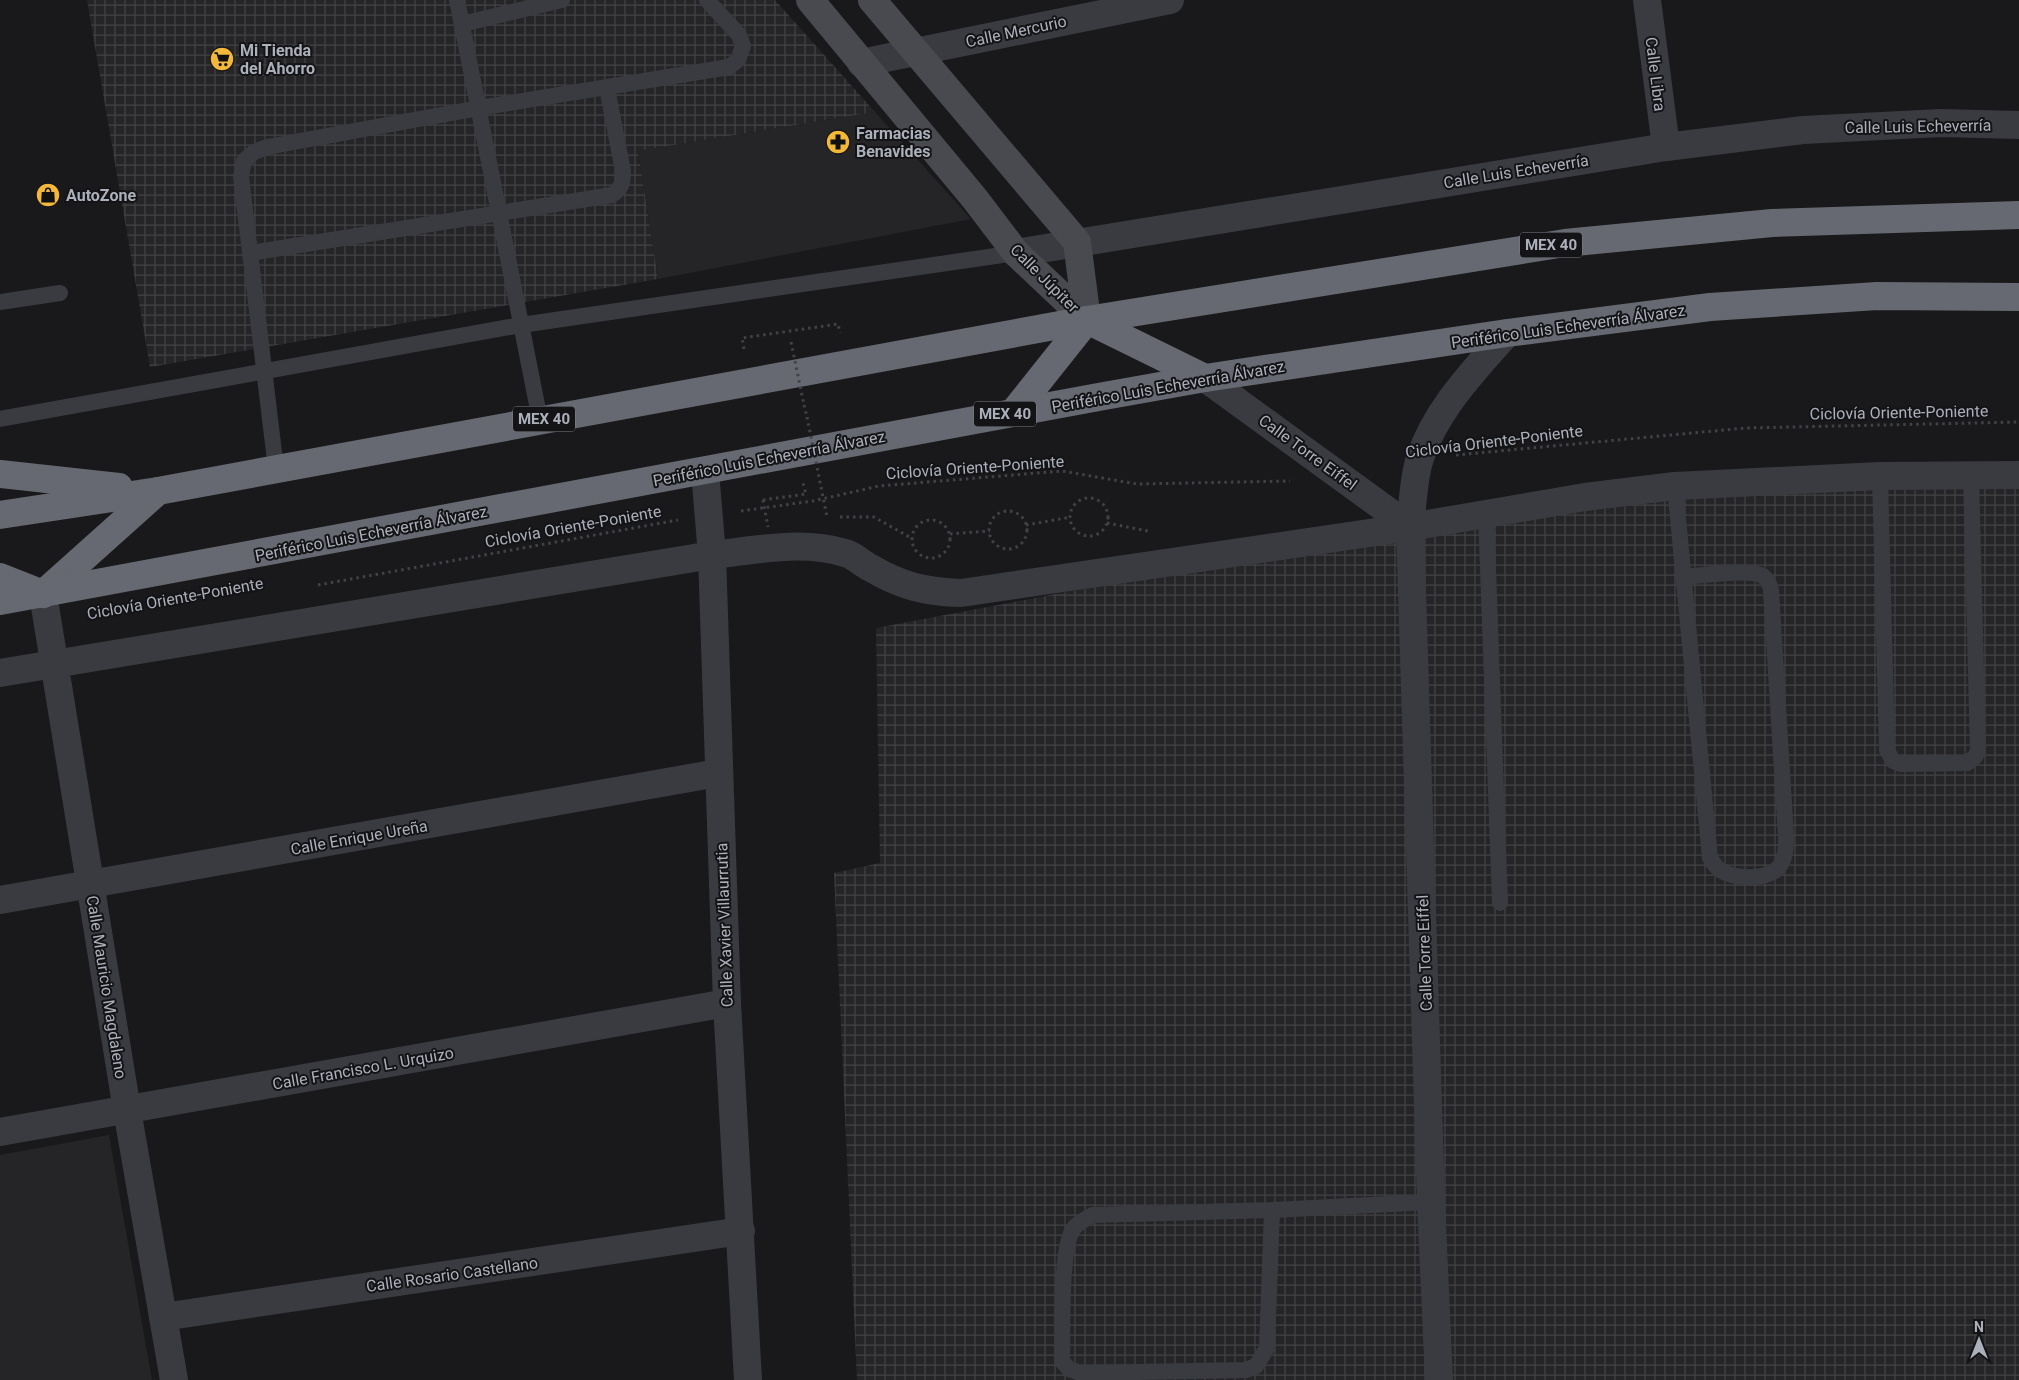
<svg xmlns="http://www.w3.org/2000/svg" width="2019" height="1380" font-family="Roboto,sans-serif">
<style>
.built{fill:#252528}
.industrial{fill:url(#industrial-grid)}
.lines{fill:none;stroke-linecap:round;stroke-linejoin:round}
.path{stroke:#404247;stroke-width:3;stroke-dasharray:2.5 4;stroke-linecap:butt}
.lane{stroke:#3a3b40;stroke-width:16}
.street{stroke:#3a3b40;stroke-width:28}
.secondary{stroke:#484a50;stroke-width:28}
.highway{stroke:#666971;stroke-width:28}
.path-bridge{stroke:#404247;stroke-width:3;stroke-dasharray:2.5 4;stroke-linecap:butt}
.labels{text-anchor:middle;stroke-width:4;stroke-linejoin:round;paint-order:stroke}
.shield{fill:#141416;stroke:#7e818a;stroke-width:1}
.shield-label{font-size:15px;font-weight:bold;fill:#acb0bb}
.street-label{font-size:16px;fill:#acb0bb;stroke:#141416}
.poi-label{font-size:16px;font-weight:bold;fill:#acb0bb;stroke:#141416;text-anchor:start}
</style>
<defs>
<pattern id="industrial-grid" width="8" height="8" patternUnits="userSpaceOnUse" patternTransform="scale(1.25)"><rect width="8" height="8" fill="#252528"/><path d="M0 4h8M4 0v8" fill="none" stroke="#424245"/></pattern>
</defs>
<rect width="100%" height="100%" fill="#19191b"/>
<g class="built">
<path d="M875 112 971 219 658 279 638 151Z"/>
<path d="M109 1135 152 1380H0V1155Z"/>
</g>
<g class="industrial">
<path d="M87 0H775L875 112 638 151 658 279 150 367Z"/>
<path d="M2019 468V1380H857L834 873 880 863 876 628 1432 523 1749 476Z"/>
</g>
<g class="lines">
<g class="path">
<path d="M744 349 742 338 838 324 840 333"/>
<path d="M804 405 807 417"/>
<path d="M1456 455 1746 428 2019 422"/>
<circle cx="1089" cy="517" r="19"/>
<path d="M763 500 806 494 803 483"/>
<path d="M741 511 813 501 879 486 1062 471 1137 484 1290 481"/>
<circle cx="1008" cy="530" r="19"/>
<path d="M840 517H874L913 539"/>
<circle cx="931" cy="539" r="19"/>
<path d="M1107 523 1148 531"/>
<path d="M1026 525 1071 517"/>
<path d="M950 534 990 531"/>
<path d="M318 585 678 520"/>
</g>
<g class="lane">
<path d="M457 0 540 420"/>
<path d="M462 24 562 0"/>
<path d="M250 253 612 195C622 188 623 183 623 171L607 88"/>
<path d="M0 302 60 293"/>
<path d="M0 419 521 325 1016 253"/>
<path d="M276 469 241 177 244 161 254 152 267 147 479 108 729 67 738 60 743 46 739 35 707 0"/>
<path d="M1880 476 1887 750 1893 761 1900 764 1967 763 1975 757 1978 751 1971 475"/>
<path d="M1675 486 1710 858C1713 862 1716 868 1720 870 1734 879 1768 881 1779 867 1786 858 1786 847 1786 837L1771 590C1770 584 1768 580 1763 576 1750 568 1700 576 1683 577"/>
<path d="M1486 513 1500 903"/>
<path d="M1272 1210 1267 1348 1256 1366 1246 1370 1081 1373 1069 1369 1062 1361C1063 1331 1060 1255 1072 1231 1076 1223 1086 1219 1093 1215L1272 1210 1431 1202"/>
</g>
<g class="street">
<path d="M1647 0 1666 147"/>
<path d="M861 63 1170 0"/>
<path d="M1016 253 1666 147 1803 130 1941 123 2019 125"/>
<path d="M1205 378 1410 527"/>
<path d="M705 471 712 555 727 1003 748 1380"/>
<path d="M43 594 127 1110 174 1380"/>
<path d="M0 673 712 555C756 550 802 540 845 553 854 555 862 564 871 568 901 586 926 592 961 593L1410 527 1585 497 1675 486 1880 476 2019 475"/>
<path d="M0 900 718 773"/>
<path d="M0 1132 727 1003"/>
<path d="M163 1317 741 1231"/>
<path d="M1439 1380 1431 1202 1410 527C1413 505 1413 479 1420 458 1436 409 1474 371 1507 333"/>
</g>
<g class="secondary">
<path d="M810 0 975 199 1016 253 1087 320"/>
<path d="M872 0 1077 242 1087 320"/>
</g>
<g class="highway">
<path d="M1087 320 1205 378"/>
<path d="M1013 413 1087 320"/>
<path d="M0 474 119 487"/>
<path d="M0 515 158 491 1087 320 1565 243 1772 223 2019 215"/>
<path d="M0 577 43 594 158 491"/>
<path d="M0 601 1104 396 1205 378 1507 333 1710 307 1877 296 2019 297"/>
</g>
<g class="path-bridge">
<path d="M791 342 804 405"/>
<path d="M807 417 827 517"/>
<path d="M763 500 768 527"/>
</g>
</g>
<defs>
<g id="supermarket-disc" transform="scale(1.25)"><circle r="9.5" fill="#f3b83a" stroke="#141416"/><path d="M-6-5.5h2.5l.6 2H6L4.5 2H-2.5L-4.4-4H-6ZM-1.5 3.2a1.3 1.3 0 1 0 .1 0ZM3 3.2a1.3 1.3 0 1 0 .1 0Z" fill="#111"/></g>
<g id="pharmacy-disc" transform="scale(1.25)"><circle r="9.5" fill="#f3b83a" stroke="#141416"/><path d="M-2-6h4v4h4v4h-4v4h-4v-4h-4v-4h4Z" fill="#111"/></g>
<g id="shop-disc" transform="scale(1.25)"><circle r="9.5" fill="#f3b83a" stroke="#141416"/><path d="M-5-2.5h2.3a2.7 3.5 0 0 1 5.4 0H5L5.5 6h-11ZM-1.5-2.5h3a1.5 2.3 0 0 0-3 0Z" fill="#111"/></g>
</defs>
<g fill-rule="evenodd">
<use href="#supermarket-disc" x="222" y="59"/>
<use href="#pharmacy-disc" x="838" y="142"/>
<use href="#shop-disc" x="48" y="195"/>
</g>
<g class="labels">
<g class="shield">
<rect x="1520" y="232.5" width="62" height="25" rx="4"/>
<rect x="974" y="401.5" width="62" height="25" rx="4"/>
<rect x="513" y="406.5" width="62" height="25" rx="4"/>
</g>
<g class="shield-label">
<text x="1551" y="250">MEX 40</text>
<text x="1005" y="419">MEX 40</text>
<text x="544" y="424">MEX 40</text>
</g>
<g class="street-label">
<text transform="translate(1016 31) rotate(-12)" y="6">Calle Mercurio</text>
<text transform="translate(1656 74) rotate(83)" y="6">Calle Libra</text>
<text transform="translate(1918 126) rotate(-1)" y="6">Calle Luis Echeverría</text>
<text transform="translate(1516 171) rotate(-9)" y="6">Calle Luis Echeverría</text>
<text transform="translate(1045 278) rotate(45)" y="6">Calle Júpiter</text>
<text transform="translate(1568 326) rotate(-8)" y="6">Periférico Luis Echeverría Álvarez</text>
<text transform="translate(1168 386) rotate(-10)" y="6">Periférico Luis Echeverría Álvarez</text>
<text transform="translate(1899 412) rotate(-1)" y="6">Ciclovía Oriente-Poniente</text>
<text transform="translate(1494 441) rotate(-7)" y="6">Ciclovía Oriente-Poniente</text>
<text transform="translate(1308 452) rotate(36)" y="6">Calle Torre Eiffel</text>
<text transform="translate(769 458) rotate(-11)" y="6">Periférico Luis Echeverría Álvarez</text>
<text transform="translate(975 467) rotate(-4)" y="6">Ciclovía Oriente-Poniente</text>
<text transform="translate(573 526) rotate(-10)" y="6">Ciclovía Oriente-Poniente</text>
<text transform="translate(371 533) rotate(-11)" y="6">Periférico Luis Echeverría Álvarez</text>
<text transform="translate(175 598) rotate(-10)" y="6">Ciclovía Oriente-Poniente</text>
<text transform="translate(359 837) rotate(-10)" y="6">Calle Enrique Ureña</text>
<text transform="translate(724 925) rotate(-92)" y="6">Calle Xavier Villaurrutia</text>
<text transform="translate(1424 953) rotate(-92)" y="6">Calle Torre Eiffel</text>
<text transform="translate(107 987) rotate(81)" y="6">Calle Mauricio Magdaleno</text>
<text transform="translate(363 1068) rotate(-10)" y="6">Calle Francisco L. Urquizo</text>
<text transform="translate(452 1274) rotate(-8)" y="6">Calle Rosario Castellano</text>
</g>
<g class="poi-label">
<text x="240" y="56">Mi Tienda<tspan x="240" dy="18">del Ahorro</tspan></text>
<text x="856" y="139">Farmacias<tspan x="856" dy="18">Benavides</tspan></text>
<text x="66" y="201">AutoZone</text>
</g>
</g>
<g transform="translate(1979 1340)" stroke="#141416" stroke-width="4" paint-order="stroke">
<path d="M0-4L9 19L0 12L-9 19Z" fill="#acb0bb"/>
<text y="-8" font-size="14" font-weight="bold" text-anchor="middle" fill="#acb0bb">N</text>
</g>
</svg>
